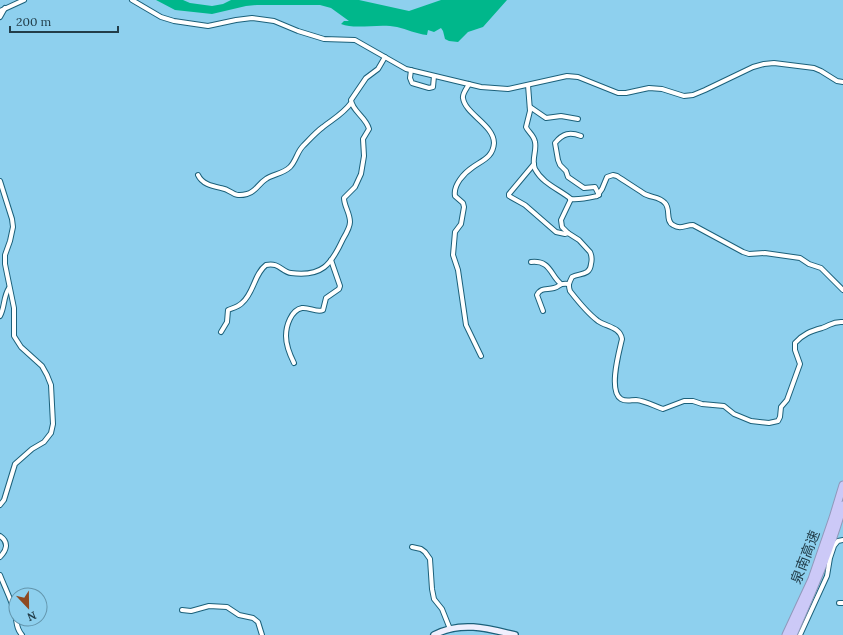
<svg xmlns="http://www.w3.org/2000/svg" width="843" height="635" font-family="Lora,'Noto Sans SC',serif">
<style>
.water{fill:#00b78b}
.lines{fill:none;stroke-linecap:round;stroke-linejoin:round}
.street-casing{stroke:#1b607a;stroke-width:6}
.secondary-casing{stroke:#1b607a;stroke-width:8}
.highway-casing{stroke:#9098ba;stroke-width:9}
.street{stroke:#fff;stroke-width:4}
.secondary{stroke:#f0effd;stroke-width:5.5}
.highway{stroke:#ccc9f7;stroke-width:7}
.labels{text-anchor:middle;stroke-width:4;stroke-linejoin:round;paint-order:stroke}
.street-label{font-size:14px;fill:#223d49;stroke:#8ed0ee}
</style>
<rect width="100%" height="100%" fill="#8ed0ee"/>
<path class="water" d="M156 0H183L190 3 212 6 223 4 231 0H359L409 11 441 0H507L483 27 468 32 458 42 449 41 445 39 443 31 441 28 434 32 428 30 427 35C416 34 407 29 397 27 379 23 356 30 341 24L344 21H349L331 8 320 5H257L246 6 212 14 175 10Z"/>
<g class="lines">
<g class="street-casing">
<g id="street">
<path d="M132 0 161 17 174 21 208 26 236 20 252 18 274 21 298 31 324 39 355 40 406 69 481 87 508 89 567 76 578 77 618 93H626L649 88 662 89 684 96 693 95 705 90 753 67 764 64 774 63 814 68 821 71 837 81 843 82"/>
<path d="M0 11 24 0"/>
<path d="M0 17 5 8"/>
<path d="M411 70 410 78 412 83 429 88 433 87 434 76"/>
<path d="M469 84C467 88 462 94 463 98 465 114 494 125 494 143 493 157 483 160 473 167 464 173 453 185 455 196L463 203 464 207 461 224 455 232 453 255 458 270 466 325 481 356"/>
<path d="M528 85 530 111 526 127C528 132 534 135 535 142 537 151 531 160 535 169 543 184 559 189 571 199L561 220 562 227 568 233 579 240 590 252C592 256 592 260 591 264 590 276 579 273 572 277 569 283 568 285 570 291 577 300 590 315 598 321 607 327 620 327 622 339 619 352 608 391 621 399 626 402 631 400 636 400 646 401 654 406 663 409L684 401H693L702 404 724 406 734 414 751 421 769 423 778 421 780 417 781 407 787 400 800 364 795 350V343C803 334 811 331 822 328 831 325 833 321 843 322"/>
<path d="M530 107 546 118 561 116 578 119"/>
<path d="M581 136C570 132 563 133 555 143L558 160 560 165 566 171 568 177 584 188 595 187 599 195"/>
<path d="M534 164 509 194V196L525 205 556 232 565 234 568 233"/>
<path d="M198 175C202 184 212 186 221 188 233 190 232 198 247 194 256 192 258 184 266 179 273 174 283 174 290 167 296 161 297 152 303 146 309 140 316 132 323 127 333 119 343 114 351 103"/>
<path d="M0 181 12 219 13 227 10 241 5 255V264L14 308V336L21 347 42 366 47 375 51 385 53 424 51 433 44 442 32 449 15 464 4 500 0 505"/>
<path d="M570 199C580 200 588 198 597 196L602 189 607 177 613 175 617 176C626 182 634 187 643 193 650 198 659 196 665 203 671 209 665 221 673 225 681 230 685 225 693 225L743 252 749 254 765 253 800 258 809 264 821 268 843 290"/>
<path d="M531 262C550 260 550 274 560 283"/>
<path d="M543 311 537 295C541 287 547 290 554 288 561 286 558 283 568 284"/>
<path d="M0 316C5 307 3 297 9 288"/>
<path d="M221 332 227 322 228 310C233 308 238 307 242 303 254 293 254 274 266 265 279 262 282 272 291 273 322 277 331 265 343 239 346 234 350 227 350 222 350 213 344 206 344 198L355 187 361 174 364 156 363 139 369 129C366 117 352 111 351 100L366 78 378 69 385 57"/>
<path d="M294 363C290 355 286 345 286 336 286 326 291 310 302 308 309 307 317 313 323 310L326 298 339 289 340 286 331 260"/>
<path d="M0 536C9 542 7 550 0 557"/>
<path d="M412 547 421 549 425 552 430 559 432 589 434 599 442 609 450 629"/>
<path d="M0 575C5 588 12 601 15 614 17 623 16 628 22 635"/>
<path d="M839 603H843"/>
<path d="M182 610 191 611 209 606 227 607 239 615 253 618 258 622 262 635"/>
<path d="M800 635 827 576 830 558 834 546 838 541 843 540"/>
</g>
</g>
<g class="secondary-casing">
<path id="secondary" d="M434 635C460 621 487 628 515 635"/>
</g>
<g class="highway-casing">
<g id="highway">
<path d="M786 635 812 579 833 518 843 485"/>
<path d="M793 635C811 593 831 550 843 505"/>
</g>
</g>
<use href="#street" class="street"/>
<use href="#secondary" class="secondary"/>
<use href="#highway" class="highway"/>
</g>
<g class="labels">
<g class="street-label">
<text transform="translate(805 557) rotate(-69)" y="5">泉南高速</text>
</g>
</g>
<g transform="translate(28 607) rotate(158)"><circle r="19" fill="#8ed0ee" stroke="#6395ac"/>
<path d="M0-3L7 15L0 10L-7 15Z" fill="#8e4921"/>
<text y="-6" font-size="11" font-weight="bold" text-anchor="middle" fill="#223d49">N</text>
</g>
<path d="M10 26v6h108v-6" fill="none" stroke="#223d49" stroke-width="2"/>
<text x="16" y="26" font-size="12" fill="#223d49" stroke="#8ed0ee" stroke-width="3" paint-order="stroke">200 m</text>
</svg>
